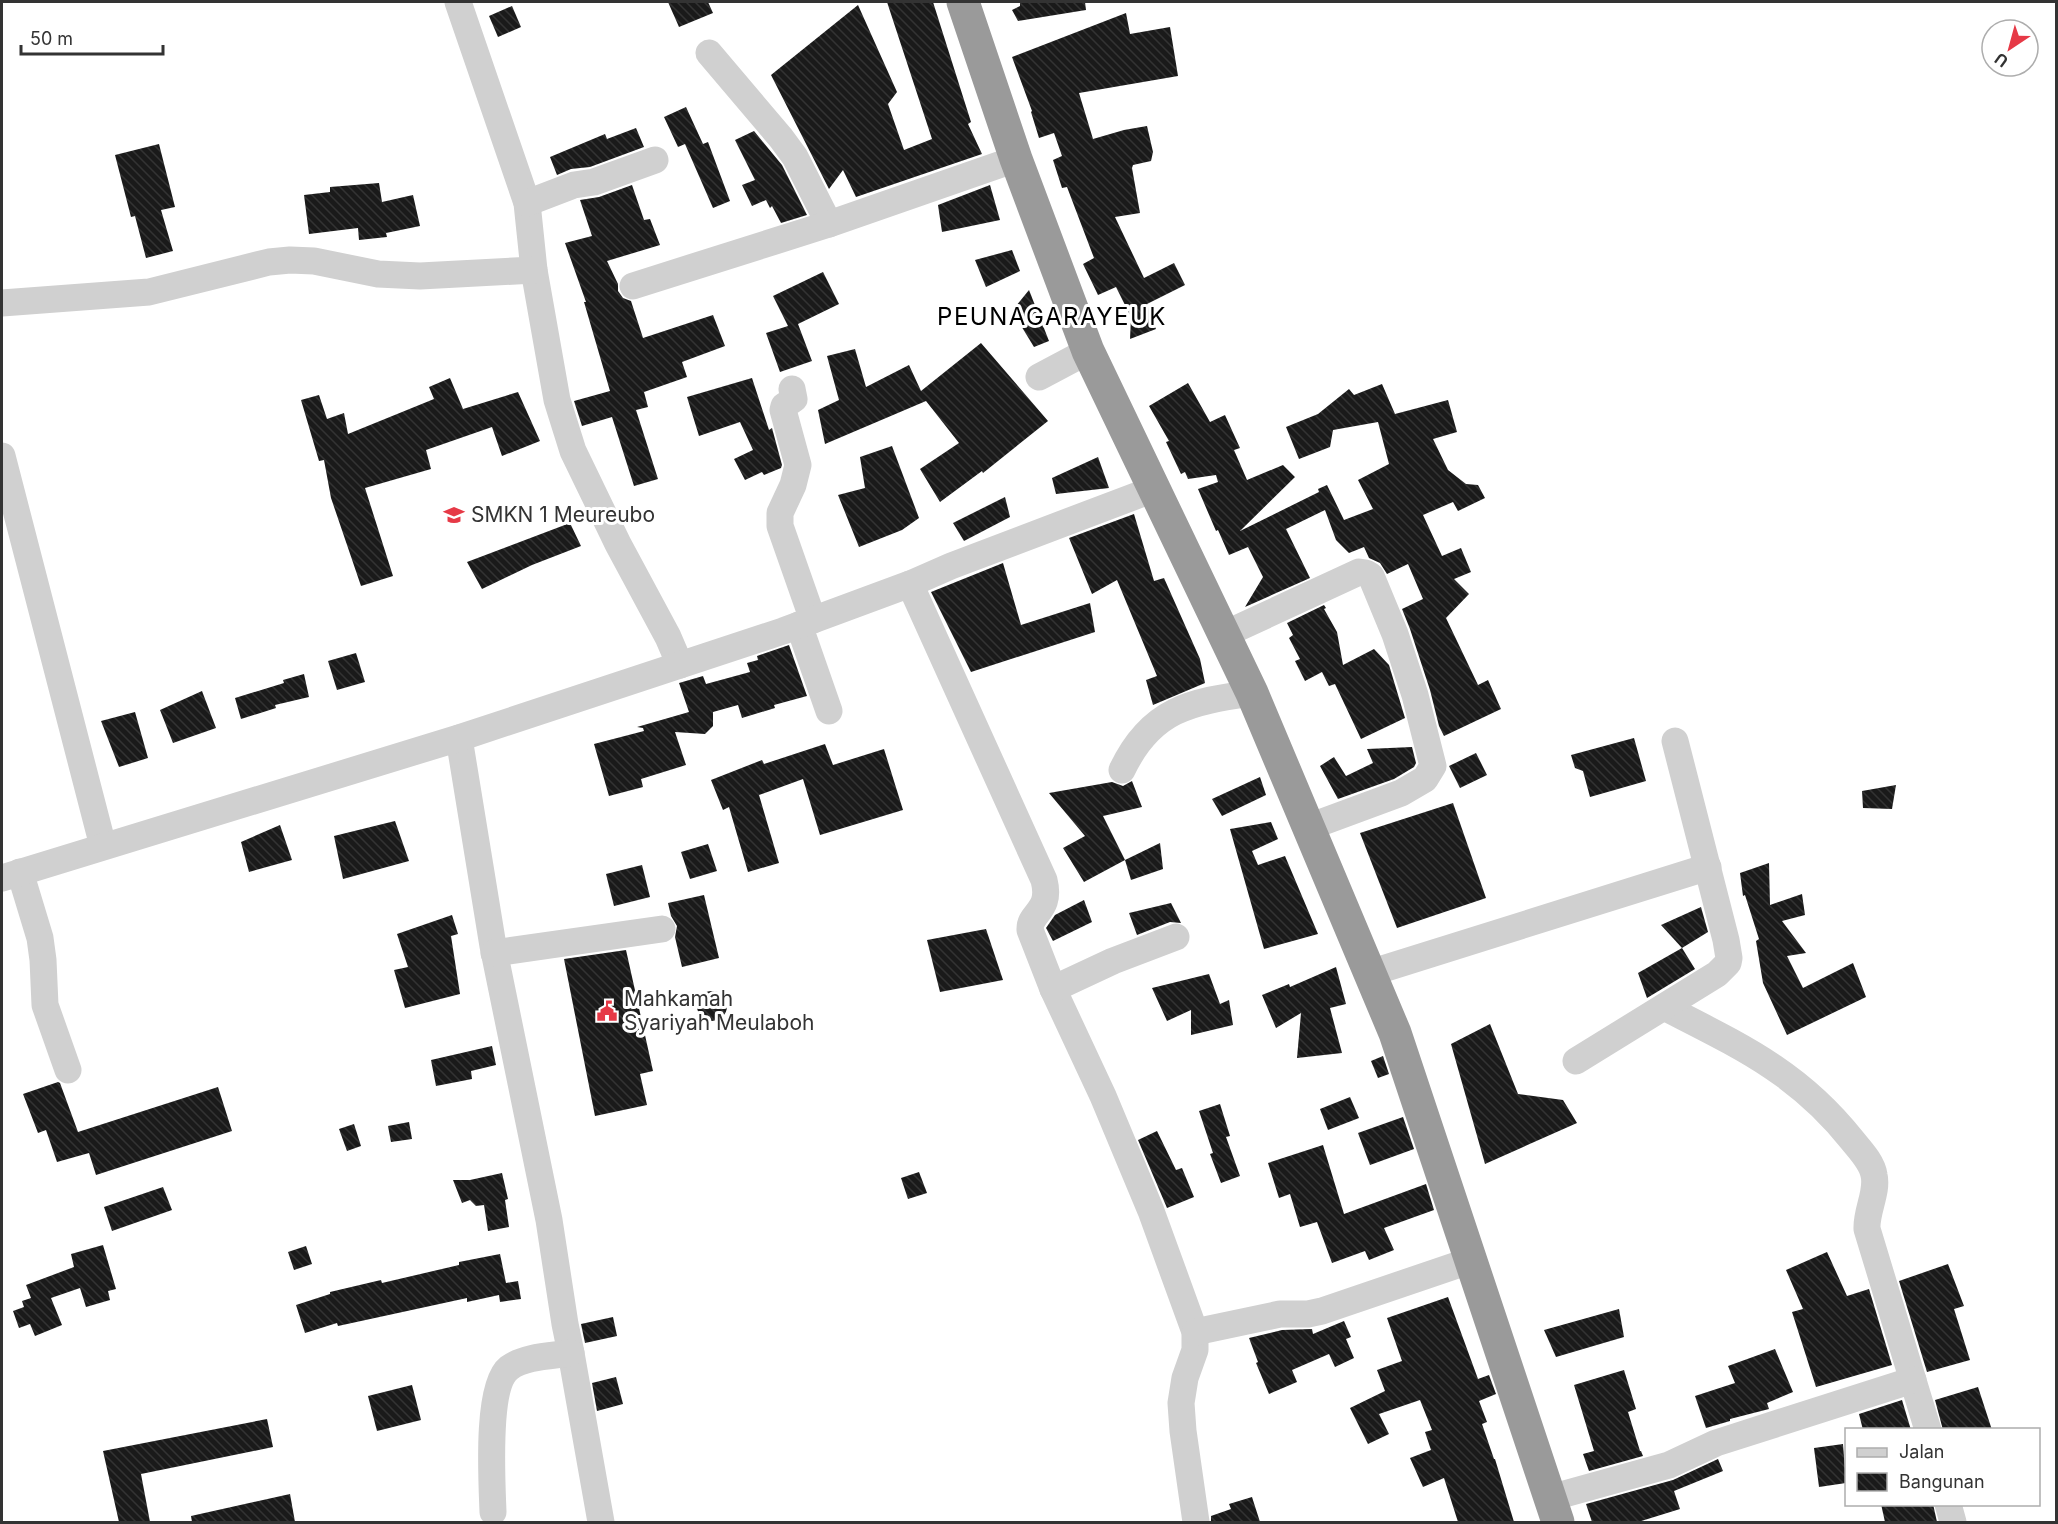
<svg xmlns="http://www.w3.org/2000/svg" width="2058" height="1524" font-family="Inter,sans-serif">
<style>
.building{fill:url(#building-back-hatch)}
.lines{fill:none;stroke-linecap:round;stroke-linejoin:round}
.minor{stroke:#d0d0d0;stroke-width:27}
.highway{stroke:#9a9a9a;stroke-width:33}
.labels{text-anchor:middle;stroke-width:6;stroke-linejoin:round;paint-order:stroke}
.poi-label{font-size:21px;fill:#333;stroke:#fff;text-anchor:start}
.quarter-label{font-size:24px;letter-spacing:1.5px;fill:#000;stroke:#fff}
</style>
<defs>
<pattern id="building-back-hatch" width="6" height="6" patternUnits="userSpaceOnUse" patternTransform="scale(1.5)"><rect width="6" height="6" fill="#1a1a1a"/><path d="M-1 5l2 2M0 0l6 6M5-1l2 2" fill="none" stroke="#333"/></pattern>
</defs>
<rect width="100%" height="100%" fill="#fff"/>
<g class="building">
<path d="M668 2H708L713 13 679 27Z"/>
<path d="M887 2H933L971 122 968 124 982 154 856 197 843 170 829 189 771 75 858 5 897 92 888 104 904 150 932 139Z"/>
<path d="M1020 2H1085L1086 10 1018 21 1012 10 1020 6Z"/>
<path d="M512 6 521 27 498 37 489 16Z"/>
<path d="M1126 13 1130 34 1170 27 1178 76 1079 93 1093 139 1124 130 1147 126 1153 152 1151 161 1133 165 1132 168 1140 213 1115 217 1144 278 1174 263 1185 285 1147 304 1156 329 1130 339 1131 317 1116 287 1098 295 1083 264 1094 258 1067 187 1062 188 1053 160 1062 156 1054 133 1039 138 1031 112 1032 111 1012 57Z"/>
<path d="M686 107 703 144 708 142 730 201 713 208 685 144 678 147 664 117Z"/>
<path d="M636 128 644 147 590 167 571 169 557 175 550 157 605 134 607 139Z"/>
<path d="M754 131 782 165 807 215 781 223 772 206 770 208 766 200 752 206 742 185 755 180 735 140Z"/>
<path d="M159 144 175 207 161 210 173 251 146 258 135 216 131 217 115 155Z"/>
<path d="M379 183 382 202 413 195 420 226 386 233 387 237 359 240 358 228 309 234 304 195 330 192V187Z"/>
<path d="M632 185 644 220 650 219 660 245 607 261 618 284V291L623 298 631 301 643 338 713 315 725 346 682 362 687 377 644 392 648 407 636 410 658 479 634 486 612 417 582 426 574 401 610 391 584 302H586L565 243 592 236 580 200 599 197Z"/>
<path d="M990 185 1000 220 942 232 938 205Z"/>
<path d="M1012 250 1020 271 986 287 975 260Z"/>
<path d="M823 272 839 304 798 324 812 361 780 372 766 333 788 326 773 296Z"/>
<path d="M1029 290 1049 341 1034 347 1012 311Z"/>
<path d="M981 343 1048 421 983 473 982 471 940 502 920 469 959 443 926 401 825 444 818 410 839 400 827 356 855 349 866 387 909 365 921 391Z"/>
<path d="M450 378 463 409 518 392 540 441 502 456 492 427 426 450 431 469 365 488 393 576 361 586 331 498 324 460 319 461 301 400 319 395 327 419 344 413 348 434 434 399 429 387Z"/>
<path d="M752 378 769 430 772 428 782 465 781 468 764 475 762 472 745 480 734 459 753 450 740 422 699 436 687 397Z"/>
<path d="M1188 383 1210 422 1225 415 1240 448 1234 450 1247 480 1283 465 1295 477 1240 531 1319 492 1318 489 1327 485 1344 520 1373 509 1358 480 1389 464 1378 422 1333 430 1330 447 1299 459 1286 427 1318 414 1349 389 1354 395 1382 384 1395 414 1448 400 1457 432 1433 439 1448 470 1466 484 1478 485 1485 498 1458 511 1453 502 1423 515 1442 556 1461 548 1471 572 1454 579 1469 594 1446 618 1478 685 1488 680 1501 709 1444 736 1439 726 1430 690 1410 629 1402 609 1423 599 1408 564 1387 574 1380 563 1369 558 1364 547 1349 553 1336 540 1325 510 1286 529 1310 578 1245 607 1263 577 1248 547 1229 555 1218 530 1216 531 1198 489 1218 482 1216 475 1188 479 1185 472 1181 474 1166 442 1169 441 1149 406Z"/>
<path d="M892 446 919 518 902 530 859 547 838 495 865 488 860 457Z"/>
<path d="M1098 457 1109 488 1056 494 1052 478Z"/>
<path d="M1005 497 1010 517 964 541 953 523Z"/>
<path d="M1134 514 1154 581 1164 578 1200 659 1205 683 1153 705 1146 680 1157 676 1117 580 1092 594 1069 538Z"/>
<path d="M570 523 581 546 532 565 482 589 467 562Z"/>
<path d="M1003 563 1021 625 1090 603 1095 632 971 672 931 592Z"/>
<path d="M1324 605 1326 608 1324 609 1337 632 1343 665 1374 649 1389 665 1405 718 1361 739 1335 684 1329 686 1322 672 1305 681 1295 661 1300 659 1289 638 1293 635 1287 623Z"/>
<path d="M789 645 807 696 774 705 775 708 742 718 738 705 713 712V726L705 734 675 732 686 765 641 779 643 787 609 796 594 744 644 731 643 728 637 727 689 712 679 683 703 676 706 684 750 672 747 663 758 660 757 656Z"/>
<path d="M356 653 365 682 337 690 328 661Z"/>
<path d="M304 674 309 697 275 705 276 708 241 719 235 698 284 683 283 680Z"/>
<path d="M202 691 216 728 173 743 160 710Z"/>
<path d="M135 712 148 758 119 767 101 721Z"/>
<path d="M1634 738 1646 781 1590 797 1583 771 1575 768 1571 755Z"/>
<path d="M825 744 833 765 884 749 903 810 820 835 803 779 759 795 779 863 748 872 729 807 723 810 711 780 762 760 764 764Z"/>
<path d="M1412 747 1416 763 1414 767 1394 779 1338 799 1320 766 1334 757 1346 776 1373 763 1367 749Z"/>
<path d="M1476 753 1487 775 1460 788 1449 766Z"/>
<path d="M1260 777 1266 795 1222 816 1212 799Z"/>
<path d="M1132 781 1142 807 1103 816 1125 860 1084 882 1063 848 1085 836 1049 793 1112 782 1123 786Z"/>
<path d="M1896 785 1892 809 1863 808 1862 791Z"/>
<path d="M1453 803 1486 898 1397 928 1360 833Z"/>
<path d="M395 821 409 861 343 879 334 836Z"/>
<path d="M1271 822 1278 839 1252 851 1258 865 1285 856 1318 934 1264 949 1230 829Z"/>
<path d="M280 825 292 860 249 872 241 842Z"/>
<path d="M1160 843 1163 869 1131 880 1125 860Z"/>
<path d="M708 844 717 871 690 879 681 852Z"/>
<path d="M1769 863 1770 905 1802 894 1805 915 1782 921 1806 953 1787 956 1803 988 1853 963 1866 997 1787 1035 1763 983 1756 941 1759 939 1745 895 1743 896 1740 873Z"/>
<path d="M642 865 650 897 614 906 606 874Z"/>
<path d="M704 895 719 958 682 967 675 937 677 926 671 916 668 903Z"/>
<path d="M1084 900 1092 922 1053 941 1046 928 1055 915Z"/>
<path d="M1171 903 1181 923 1170 922 1137 935 1129 913Z"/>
<path d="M1701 907 1708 932 1682 948 1661 925Z"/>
<path d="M452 915 458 934 451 936 460 994 405 1008 394 970 408 967 397 934Z"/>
<path d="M986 929 1003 980 940 992 927 940Z"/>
<path d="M1682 948 1695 969 1647 998 1638 973Z"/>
<path d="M626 950 653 1071 640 1074 647 1105 595 1116 564 959Z"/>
<path d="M1336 967 1346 1004 1330 1008 1342 1053 1297 1058 1301 1013 1276 1028 1262 995 1289 984 1290 987Z"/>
<path d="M1209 974 1220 1004 1229 1000 1233 1025 1191 1035V1010L1167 1021 1152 988Z"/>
<circle cx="712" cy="1006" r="15"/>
<path d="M1490 1024 1518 1094 1563 1100 1577 1123 1485 1164 1451 1044Z"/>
<path d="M492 1046 496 1065 471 1071 472 1079 436 1086 431 1060Z"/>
<path d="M1383 1056 1389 1074 1378 1078 1371 1061Z"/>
<path d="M58 1082 60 1083 78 1132 218 1087 232 1131 96 1175 89 1153 57 1162 46 1130 38 1133 23 1094Z"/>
<path d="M1350 1097 1359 1118 1328 1130 1320 1109Z"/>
<path d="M1220 1104 1230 1136 1226 1137 1240 1176 1221 1183 1210 1154 1213 1153 1199 1111Z"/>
<path d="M1403 1117 1414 1149 1370 1165 1358 1133Z"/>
<path d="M409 1122 412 1139 391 1142 388 1126Z"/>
<path d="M354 1124 361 1146 347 1151 339 1129Z"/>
<path d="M1157 1131 1176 1170 1182 1168 1194 1197 1167 1208 1138 1140Z"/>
<path d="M1323 1145 1344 1214 1426 1184 1434 1210 1384 1228 1394 1250 1369 1260 1365 1251 1332 1263 1317 1222 1300 1227 1290 1194 1279 1198 1268 1163Z"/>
<path d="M919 1172 927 1193 908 1199 901 1178Z"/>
<path d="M502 1173 508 1199 505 1200 509 1227 488 1231 484 1205 476 1206 470 1200 462 1203 453 1180H470Z"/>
<path d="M163 1187 172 1210 112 1231 104 1207Z"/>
<path d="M103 1245 116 1289 108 1291 110 1300 86 1307 80 1288 51 1298 62 1325 35 1336 30 1324 19 1328 13 1311 24 1307 22 1301 31 1298 26 1285 74 1267 71 1254Z"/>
<path d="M306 1246 312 1264 294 1270 288 1252Z"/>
<path d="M1827 1252 1847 1296 1869 1289 1892 1365 1816 1387 1792 1312 1803 1309 1786 1270Z"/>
<path d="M500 1254 506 1283 518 1281 521 1299 500 1302 499 1295 467 1302V1298L338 1326 337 1323 305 1333 296 1305 330 1294V1292L381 1280 382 1283 459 1265V1262Z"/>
<path d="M1948 1264 1964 1306 1954 1309 1970 1360 1927 1372 1899 1281Z"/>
<path d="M1448 1297 1478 1379 1489 1375 1496 1394 1479 1401 1487 1422 1482 1424 1494 1459H1495L1514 1522H1458L1444 1478 1423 1487 1410 1458 1431 1450 1425 1432 1432 1430 1420 1400 1379 1414 1389 1434 1368 1444 1350 1408 1385 1391 1377 1370 1402 1361 1387 1318Z"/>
<path d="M1619 1309 1624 1337 1556 1357 1544 1330Z"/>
<path d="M613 1317 617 1336 585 1343 581 1324Z"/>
<path d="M1344 1321 1351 1337 1346 1339 1354 1358 1335 1367 1329 1354 1292 1370 1297 1382 1269 1394 1256 1363 1258 1362 1249 1338 1282 1330 1312 1329 1313 1334Z"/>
<path d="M1775 1349 1793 1392 1767 1403 1769 1409 1730 1419V1421L1706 1428 1695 1396 1735 1383 1728 1366Z"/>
<path d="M1624 1370 1636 1409 1628 1412 1640 1451H1641L1643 1456 1589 1471 1583 1454 1594 1451 1574 1385Z"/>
<path d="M616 1377 623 1404 597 1411 592 1383Z"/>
<path d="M412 1385 421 1420 377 1431 368 1396Z"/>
<path d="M1978 1387 1992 1430H1943L1935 1400Z"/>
<path d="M1902 1400 1911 1430H1863L1859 1414Z"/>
<path d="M267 1419 273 1447 141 1474 150 1522H119L103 1451Z"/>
<path d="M1843 1444 1846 1483 1819 1487 1814 1448Z"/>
<path d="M1718 1459 1723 1471 1674 1491 1680 1509 1638 1522H1592L1586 1504 1673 1480Z"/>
<path d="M290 1494 295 1522H192L191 1516Z"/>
<path d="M1252 1497 1260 1522H1211V1516L1231 1509 1229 1504Z"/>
<path d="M1881 1504H1933L1937 1522H1885Z"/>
</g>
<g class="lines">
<g class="minor">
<path d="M458 2 527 203 534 270 557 400 573 451 618 544 668 637 680 665"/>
<path d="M709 53 781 138 795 157 829 224"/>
<path d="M527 203 574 185 594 182 655 160"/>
<path d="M633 286 829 224 1016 159"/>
<path d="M2 303 149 292 269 262 290 260 314 261 378 274 420 276 534 270"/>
<path d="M1039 377 1088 351"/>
<path d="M792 389 794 399 784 406 783 410 798 465 793 485 780 513V526L813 620"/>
<path d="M2 456 103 846"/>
<path d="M910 584 1044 880C1052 912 1029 912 1030 930L1053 989 1103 1096 1151 1211 1195 1332V1350L1185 1378 1181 1403 1183 1431 1196 1522"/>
<path d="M799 625 829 711"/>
<path d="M1225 634 1359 572 1366 573 1371 576 1395 634 1415 695 1433 766 1425 779 1401 793 1309 827"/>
<path d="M459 738 493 946 549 1220 565 1324 571 1353 601 1522"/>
<path d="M1122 770C1151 709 1190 702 1252 693"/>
<path d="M20 872 40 938 43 960 45 1005 68 1070"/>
<path d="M2 878 459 738 783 631 910 584 951 566 1154 489"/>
<path d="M494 953 662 929"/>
<path d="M1370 973 1708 867"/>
<path d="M1053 989 1113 961 1176 937"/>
<path d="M1664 1007C1740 1046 1798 1072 1852 1140 1860 1150 1872 1162 1874 1175 1878 1192 1866 1211 1867 1229L1928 1430"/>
<path d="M1576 1061 1717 974 1728 963 1729 958 1726 940 1675 741"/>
<path d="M1195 1332 1280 1314H1308L1322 1311 1472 1260"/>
<path d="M1550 1498 1669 1465 1716 1443 1913 1380"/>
<path d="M1948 1504 1953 1522"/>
<path d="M493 1512C492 1483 486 1386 509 1368 525 1356 552 1356 571 1353"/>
</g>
<path class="highway" d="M963 2 1016 159 1088 351 1252 693 1395 1033 1558 1522"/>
</g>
<defs>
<g id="school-bare" transform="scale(1.62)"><path d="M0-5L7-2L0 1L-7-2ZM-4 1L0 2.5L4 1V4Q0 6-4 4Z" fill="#e63946" stroke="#fff" stroke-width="2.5" paint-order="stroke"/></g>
<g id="civic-bare" transform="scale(1.62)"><path d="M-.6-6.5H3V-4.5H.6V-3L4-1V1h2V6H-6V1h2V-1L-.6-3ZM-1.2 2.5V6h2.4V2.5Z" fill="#e63946" stroke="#fff" stroke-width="2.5" paint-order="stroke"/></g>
</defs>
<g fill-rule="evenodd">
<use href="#school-bare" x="454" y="515"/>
<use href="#civic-bare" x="607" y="1011"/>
</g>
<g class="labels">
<g class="poi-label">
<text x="471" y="522">SMKN 1 Meureubo</text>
<text x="624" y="1006">Mahkamah<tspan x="624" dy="24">Syariyah Meulaboh</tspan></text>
</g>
<g class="quarter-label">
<text x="1052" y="325">PEUNAGARAYEUK</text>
</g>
</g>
<rect width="2058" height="1524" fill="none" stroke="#333333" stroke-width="6"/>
<rect x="1845" y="1428" width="195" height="78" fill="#ffffff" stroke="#adadad" stroke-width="1.5"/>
<rect x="1857" y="1448" width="30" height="9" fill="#d0d0d0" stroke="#adadad" stroke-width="1.5"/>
<text x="1899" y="1458" font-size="18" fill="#333333">Jalan</text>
<rect x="1857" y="1473" width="30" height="18" fill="url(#building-back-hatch)" stroke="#adadad" stroke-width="1.5"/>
<text x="1899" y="1488" font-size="18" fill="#333333">Bangunan</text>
<g transform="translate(2010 48) rotate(216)"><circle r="28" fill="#ffffff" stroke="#adadad" stroke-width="1.5"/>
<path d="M0-4.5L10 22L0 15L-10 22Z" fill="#e63946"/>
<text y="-9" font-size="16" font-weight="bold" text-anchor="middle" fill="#333333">U</text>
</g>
<path d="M21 45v9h142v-9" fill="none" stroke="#333333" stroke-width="3"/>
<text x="30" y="45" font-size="18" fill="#333333" stroke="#ffffff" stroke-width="4.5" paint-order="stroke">50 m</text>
</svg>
